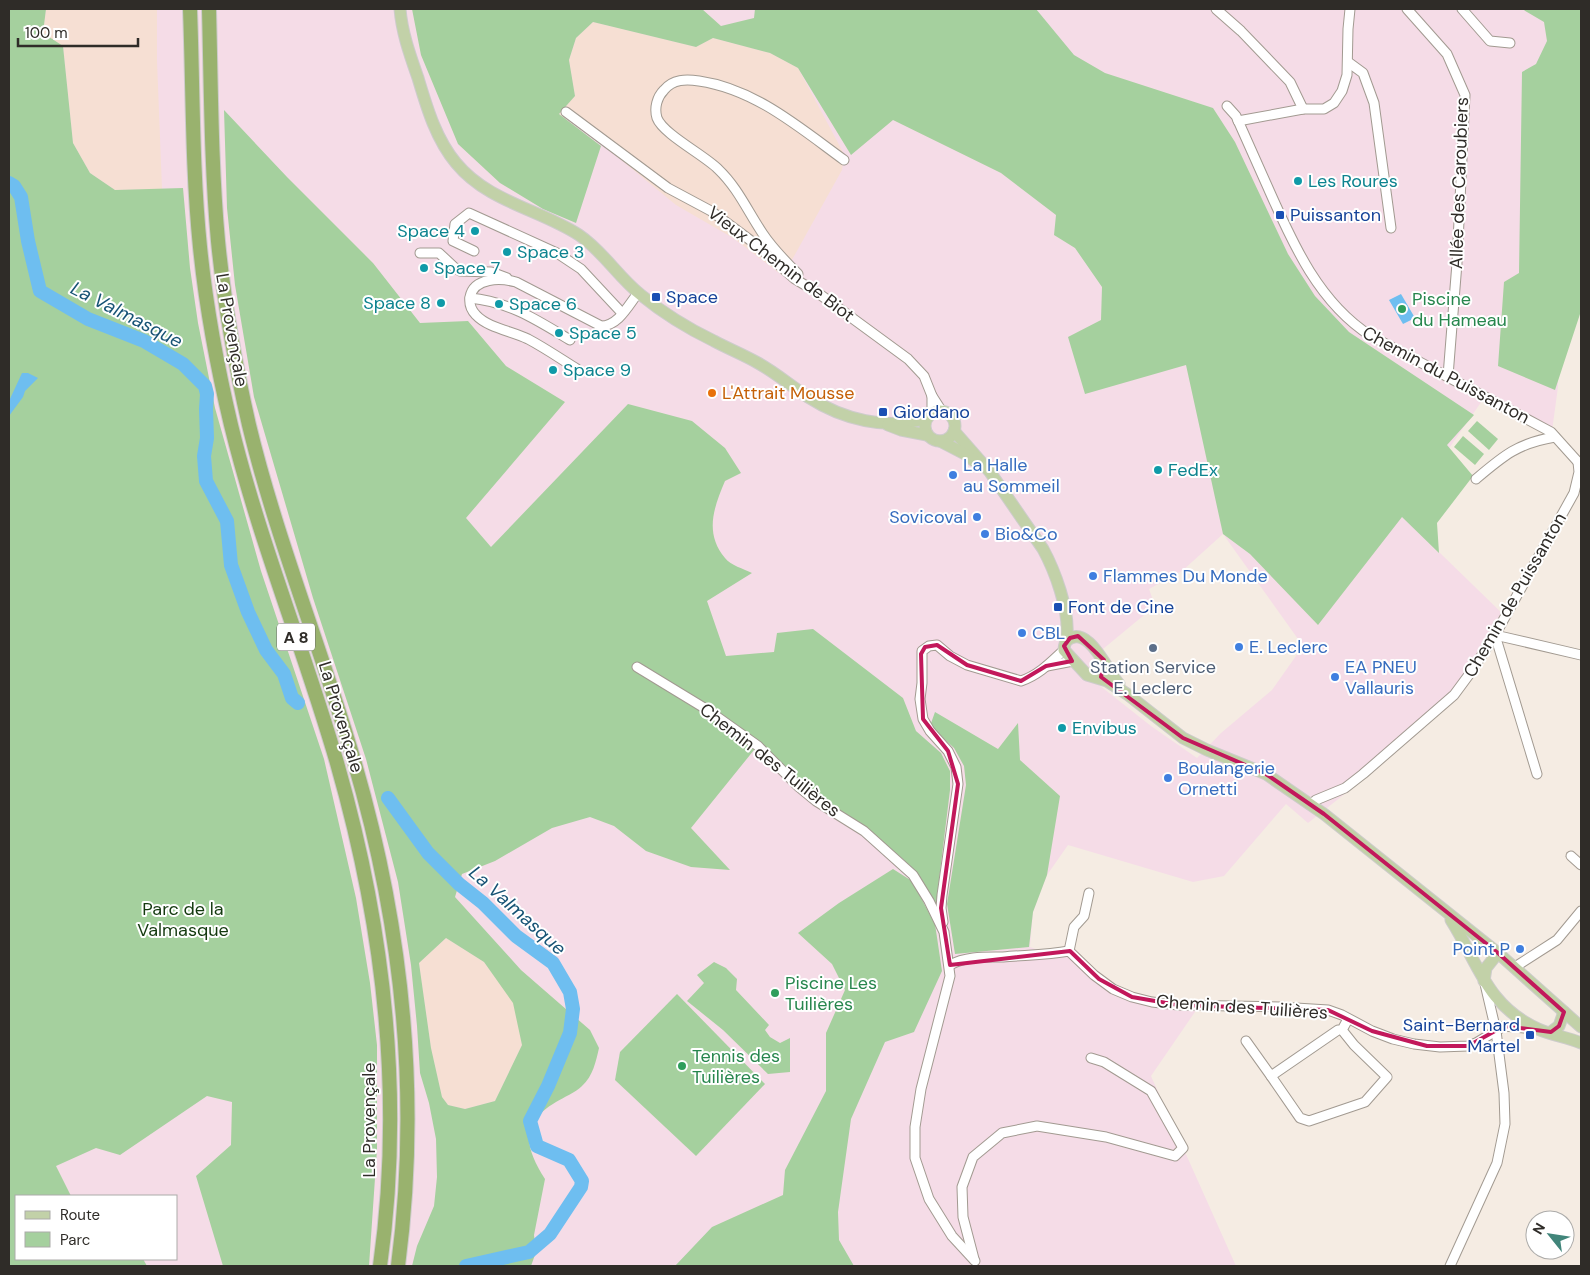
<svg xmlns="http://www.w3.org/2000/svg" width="1590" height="1275" font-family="'DM Sans',sans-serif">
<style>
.commercial{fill:#f5dce7;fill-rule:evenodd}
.industrial{fill:#f6dfd3}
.green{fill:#a5d09e;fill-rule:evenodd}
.water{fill:#6ebef0}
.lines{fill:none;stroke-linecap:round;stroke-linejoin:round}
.river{stroke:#6ebef0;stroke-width:14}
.minor-casing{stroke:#a29a91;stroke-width:11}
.major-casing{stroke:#cdcccb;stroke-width:13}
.highway-casing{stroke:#cdcccb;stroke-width:16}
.minor{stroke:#fff;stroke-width:9}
.major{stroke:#c2d1a8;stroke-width:11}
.highway{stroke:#99b26e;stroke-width:14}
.marked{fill:none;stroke:#c2185b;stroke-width:4;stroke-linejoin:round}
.culture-dot{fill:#0f9aa8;stroke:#fff;stroke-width:2}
.transit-dot{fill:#1a4fb4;stroke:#fff;stroke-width:2}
.leisure-dot{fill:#2e9e5b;stroke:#fff;stroke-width:2}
.food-dot{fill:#e8710a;stroke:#fff;stroke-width:2}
.shop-dot{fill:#3f7fe0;stroke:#fff;stroke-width:2}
.service-dot{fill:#5c6f8a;stroke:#fff;stroke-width:2}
.labels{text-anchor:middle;stroke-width:4;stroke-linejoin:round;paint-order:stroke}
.shield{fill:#fff;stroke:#6d6b68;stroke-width:1}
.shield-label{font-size:16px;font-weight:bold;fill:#2f2c28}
.culture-label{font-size:18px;fill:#0d838f;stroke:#fff;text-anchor:start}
.street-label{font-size:18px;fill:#2f2c28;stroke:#fff}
.transit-label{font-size:18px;fill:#164399;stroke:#fff;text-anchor:start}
.leisure-label{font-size:18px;fill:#27864d;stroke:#fff;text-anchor:start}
.food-label{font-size:18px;fill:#c56008;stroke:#fff;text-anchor:start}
.shop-label{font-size:18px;fill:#366cbe;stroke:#fff;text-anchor:start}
.service-label{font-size:18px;fill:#4e5e75;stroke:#fff}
.park-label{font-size:18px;fill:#13390e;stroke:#fff}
.water-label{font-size:19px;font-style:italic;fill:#175375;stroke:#fff}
</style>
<rect width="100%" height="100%" fill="#f5ece3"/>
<path class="commercial" d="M9 9H1581L1558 358V387L1552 431 1484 398 1402 516 1509 620 1466 688 1361 781 1308 823 1286 804 1224 876 1193 882 1068 845 1047 875 1033 912 1030 947 1050 954 1069 951 1077 959 1132 997 1199 1006 1151 1076 1236 1266H9ZM1223 534 1303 646 1272 690 1221 733 1197 758 1151 726 1099 685 1115 667 1103 649 1155 606 1149 589 1182 571ZM16 1196H176V1259H16Z"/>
<g class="industrial">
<path d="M46 9H157V61L162 189 115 190 90 173 73 143 63 46 43 34Z"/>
<path d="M593 22 696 47 713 38 770 53 798 68 844 154 842 170 783 276 733 238 676 205 603 145 559 114 575 96 569 60 576 38Z"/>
<path d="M446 938 484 962 514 1003 522 1045 495 1101 465 1109 448 1105 442 1097 431 1048 419 963Z"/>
</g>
<g class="green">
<path d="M9 9H46L43 33 63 46 73 143 90 173 115 190 183 188 190 268 198 323 215 408 261 571 324 759 356 898 370 983 377 1045V1149L369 1266H223L196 1176 231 1145 232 1102 207 1096 120 1155 96 1148 56 1166 71 1196H16V1259H143L147 1266H9Z"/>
<path d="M412 9H702L721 26 754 18 755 9H1036L1074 55 1105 73 1213 108 1235 142 1288 254 1315 296 1349 332 1474 415 1447 445 1473 476 1437 523 1439 553 1402 517 1318 625 1250 554 1223 534 1186 365 1085 394 1068 337 1101 320 1102 287 1075 248 1054 235 1056 215 1001 173 893 120 851 155 798 68 770 53 713 38 696 47 593 22 576 38 569 60 575 96 559 114 601 146 576 223 543 209 500 183 458 144 421 55Z"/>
<path d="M1522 9H1581V311L1555 390 1498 366 1504 282 1519 273 1522 72 1536 64 1547 41 1544 22Z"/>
<path d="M224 110 287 177 373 263 420 323 468 321 506 366 565 402 466 518 491 547 628 404 692 421 725 448 741 473 725 481C714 507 704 533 725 558 730 565 744 569 752 573L707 601 726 656 774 652 777 633 813 629 903 698 916 731 941 753 950 771V790L936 905 921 879 903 859 855 822 754 750 691 828 730 870 691 867 646 851 614 826 590 817 552 828 495 861 462 874 455 897 521 970 590 1030 599 1048C596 1061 593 1076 582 1086 575 1093 564 1097 556 1102 519 1124 525 1147 545 1179L534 1235 536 1252 531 1266H412L417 1246 434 1206 437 1177 436 1139 429 1103 420 1073 417 1026 411 965 398 882 366 759 313 598 254 397 235 285 227 208ZM446 938 484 962 513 1003 522 1045 495 1101 465 1109 448 1105 442 1097 431 1048 419 963Z"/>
<path d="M1477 421 1498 439 1489 450 1468 431Z"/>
<path d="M1463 436 1484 454 1475 465 1454 447Z"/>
<path d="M935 712 998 749 1018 723 1020 760 1060 796 1047 875 1033 912 1029 947 955 954 947 904 966 785 964 766 954 748 930 726Z"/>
<path d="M893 869 912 881 935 924 942 971 914 1032 885 1042 851 1119 838 1212 839 1240 854 1266H675L712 1227 783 1195 785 1170 826 1091V1033L845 990 832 964 798 933 839 903Z"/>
<path d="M714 962 726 968 737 979 736 990 769 1025 765 1030 770 1037 780 1043 790 1038V1072L768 1074 723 1030 687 1001 704 983 697 975Z"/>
<path d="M677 994 765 1084 696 1156 615 1080 620 1052Z"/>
</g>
<g class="water">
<path d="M1401 294 1415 318 1403 324 1389 300Z"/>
<path d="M22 373H28L38 378 25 391 23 397 9 416V401Z"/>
</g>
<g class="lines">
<g class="river">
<path d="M9 183 14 186 21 197 28 241 40 291 88 319 144 341 183 364 205 386 207 394 206 409 207 438 204 456 206 481 227 521 231 565 248 612 266 650 284 674 292 698 298 703"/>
<path d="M388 798 428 853 459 884 483 903 516 936 553 963 570 992 573 1009 570 1033 548 1086 530 1121 537 1146 569 1160 582 1181 581 1187 550 1234 529 1252 466 1266"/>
</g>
<g class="minor-casing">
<g id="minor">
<path d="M1216 9 1241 31 1290 82 1303 109"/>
<path d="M1407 9 1447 54 1465 95 1457 263 1448 376"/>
<path d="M1462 9 1490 41 1510 43"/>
<path d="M1348 62 1363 73 1374 103 1391 228"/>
<path d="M1227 106 1236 116C1247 141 1258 165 1269 190 1293 244 1319 303 1371 336L1551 432 1578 462"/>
<path d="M566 112 668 188 711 211 754 243 795 279 818 293 908 359 924 376 932 396 941 410"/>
<path d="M1238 121 1303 109H1324L1334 103 1342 91 1347 75 1348 29 1350 9"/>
<path d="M474 251 453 241 455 224 469 213 557 253 581 269 622 313"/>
<path d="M420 253H439L454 267 460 271 491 272 507 278"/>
<path d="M798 274C786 262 773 249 763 234 748 212 738 188 718 169 704 155 663 134 657 118 654 108 657 97 664 90 673 79 686 79 699 81 755 89 800 128 844 160"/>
<path d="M470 298C510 302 537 320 570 340"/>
<path d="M577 369C561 359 545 348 528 339 512 331 488 328 476 315 471 310 469 304 470 297 474 277 501 278 516 282L601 326C618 326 628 306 638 293"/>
<path d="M932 396V413"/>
<path d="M1476 479C1503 456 1518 443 1555 437"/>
<path d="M1495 635 1537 774"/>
<path d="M1495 635 1581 655"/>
<path d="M1047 666 1073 661"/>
<path d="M637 667 706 709 758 746 799 787 816 801 864 831 913 875 929 901 944 932 950 976 921 1089 915 1127V1158L929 1199 952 1236 975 1261"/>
<path d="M1310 805 1316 800 1345 788 1363 774 1454 695 1471 672 1495 635 1574 493 1579 472 1578 462"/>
<path d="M1571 856 1581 865"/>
<path d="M943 922 941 908 942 895 958 784 956 767 948 751 930 731 923 719 920 699 922 683V651L929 646 937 645 950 656 967 665 1021 681C1039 675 1051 662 1064 650"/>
<path d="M1069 951 1074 927 1084 916 1089 893"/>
<path d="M950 965C966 956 985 957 1003 957 1025 955 1047 955 1069 951L1094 975 1113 989 1132 997 1152 1002 1178 1005 1280 1007 1328 1010 1342 1015 1372 1031 1393 1039 1414 1044 1440 1047 1468 1046 1476 1043 1504 1026 1535 1029"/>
<path d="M1515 967 1557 940 1581 911"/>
<path d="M1342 1030 1354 1045 1387 1077 1365 1102 1309 1121 1300 1118 1271 1076 1338 1030H1342L1348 1019"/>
<path d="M1246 1041 1271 1076"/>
<path d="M974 1259 963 1217 962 1187 973 1157 1002 1133 1037 1126 1106 1137 1175 1156 1183 1148 1151 1091 1104 1062 1091 1058"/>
<path d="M1450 1266 1497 1163 1505 1124 1504 1093 1496 1031 1485 984"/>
</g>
</g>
<g class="major-casing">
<g id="major">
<path d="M400 9C402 33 410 55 418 78 427 108 436 139 456 163 488 202 539 209 579 235 603 251 618 277 641 295 663 313 689 329 714 341 729 349 744 355 758 363 776 373 791 386 808 397 842 419 887 431 926 418"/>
<circle cx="940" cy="426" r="15"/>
<path d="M888 425 901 430 927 435"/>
<path d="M954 431 990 472 1043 549C1055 571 1069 609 1067 635 1067 640 1064 644 1064 650L1087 675 1107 681 1127 694 1183 738 1207 750 1266 774 1324 814 1498 953 1581 1027"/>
<path d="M940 441 965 454 977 463"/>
<path d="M1066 641C1088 622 1107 671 1119 684"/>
<path d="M1451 920C1479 964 1486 1005 1538 1029 1551 1035 1567 1037 1581 1043"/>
<path d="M1484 981 1486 968 1498 953"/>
<path d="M1551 1032 1559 1026 1564 1012"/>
</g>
</g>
<g class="highway-casing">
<g id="highway">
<path d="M190 9C193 88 192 168 200 247 206 307 217 366 231 425 259 540 304 649 337 763 384 927 404 1096 380 1266"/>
<path d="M209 9C211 86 211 164 218 241 224 302 235 364 249 425 275 533 317 638 349 744 401 914 421 1090 398 1266"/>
</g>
</g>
<use href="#minor" class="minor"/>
<use href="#major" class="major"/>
<use href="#highway" class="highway"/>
</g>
<path class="marked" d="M1078 636 1104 660 1101 677 1183 738 1266 774 1324 814 1498 953 1564 1012 1559 1026 1551 1032 1504 1026 1468 1046H1427L1372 1031 1328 1010 1178 1005 1132 997 1099 979 1070 951 950 965 941 908 958 784 948 751 923 719 921 654 925 647 937 645 967 665 1021 681 1046 666 1072 661 1064 646 1070 638Z"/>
<g class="culture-dot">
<circle cx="1298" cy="181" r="5"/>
<circle cx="475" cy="231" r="5"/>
<circle cx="507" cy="252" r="5"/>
<circle cx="424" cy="268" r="5"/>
<circle cx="441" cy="303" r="5"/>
<circle cx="499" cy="304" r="5"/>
<circle cx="559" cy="333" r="5"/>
<circle cx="553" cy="370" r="5"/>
<circle cx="1158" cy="470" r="5"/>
<circle cx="1062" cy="728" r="5"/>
</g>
<g class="transit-dot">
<rect x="1275" y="210" width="10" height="10" rx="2.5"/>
<rect x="651" y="292" width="10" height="10" rx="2.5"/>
<rect x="878" y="407" width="10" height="10" rx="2.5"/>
<rect x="1053" y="602" width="10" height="10" rx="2.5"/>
<rect x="1525" y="1030" width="10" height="10" rx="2.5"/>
</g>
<g class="leisure-dot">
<circle cx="1402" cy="309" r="5"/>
<circle cx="775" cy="993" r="5"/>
<circle cx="682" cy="1066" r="5"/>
</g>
<circle class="food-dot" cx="712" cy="393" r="5"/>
<g class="shop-dot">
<circle cx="953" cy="475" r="5"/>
<circle cx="977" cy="517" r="5"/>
<circle cx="985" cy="534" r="5"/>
<circle cx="1093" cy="576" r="5"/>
<circle cx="1022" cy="633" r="5"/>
<circle cx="1239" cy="647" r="5"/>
<circle cx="1335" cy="677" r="5"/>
<circle cx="1168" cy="778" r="5"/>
<circle cx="1520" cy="949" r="5"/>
</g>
<circle class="service-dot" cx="1153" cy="648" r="5"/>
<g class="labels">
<rect class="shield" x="277" y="623.5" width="38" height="27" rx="4"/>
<g class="shield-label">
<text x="296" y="643">A 8</text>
</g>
<g class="culture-label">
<text x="1308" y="187">Les Roures</text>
<text x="465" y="237" text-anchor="end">Space 4</text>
<text x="517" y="258">Space 3</text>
<text x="434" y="274">Space 7</text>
<text x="431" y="309" text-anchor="end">Space 8</text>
<text x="509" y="310">Space 6</text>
<text x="569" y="339">Space 5</text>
<text x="563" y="376">Space 9</text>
<text x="1168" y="476">FedEx</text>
<text x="1072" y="734">Envibus</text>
</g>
<g class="street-label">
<text transform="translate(1459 183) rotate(-88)" y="6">Allée des Caroubiers</text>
<text transform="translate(781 264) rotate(37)" y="6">Vieux Chemin de Biot</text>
<text transform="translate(232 330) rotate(80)" y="6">La Provençale</text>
<text transform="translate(1446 375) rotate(28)" y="6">Chemin du Puissanton</text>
<text transform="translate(1515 595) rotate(-60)" y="6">Chemin de Puissanton</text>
<text transform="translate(341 717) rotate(73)" y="6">La Provençale</text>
<text transform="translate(770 760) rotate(38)" y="6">Chemin des Tuilières</text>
<text transform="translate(1242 1007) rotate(4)" y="6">Chemin des Tuilières</text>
<text transform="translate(369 1120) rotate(-90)" y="6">La Provençale</text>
</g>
<g class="transit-label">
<text x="1290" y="221">Puissanton</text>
<text x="666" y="303">Space</text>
<text x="893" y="418">Giordano</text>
<text x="1068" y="613">Font de Cine</text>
<text x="1520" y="1031" text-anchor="end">Saint-Bernard<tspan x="1520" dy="21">Martel</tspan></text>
</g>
<g class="leisure-label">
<text x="1412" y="305">Piscine<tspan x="1412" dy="21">du Hameau</tspan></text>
<text x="785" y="989">Piscine Les<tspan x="785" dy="21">Tuilières</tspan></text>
<text x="692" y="1062">Tennis des<tspan x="692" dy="21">Tuilières</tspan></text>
</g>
<g class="food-label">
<text x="722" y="399">L'Attrait Mousse</text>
</g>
<g class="shop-label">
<text x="963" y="471">La Halle<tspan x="963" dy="21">au Sommeil</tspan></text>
<text x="967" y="523" text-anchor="end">Sovicoval</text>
<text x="995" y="540">Bio&amp;Co</text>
<text x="1103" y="582">Flammes Du Monde</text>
<text x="1032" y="639">CBL</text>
<text x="1249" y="653">E. Leclerc</text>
<text x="1345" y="673">EA PNEU<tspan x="1345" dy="21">Vallauris</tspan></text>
<text x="1178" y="774">Boulangerie<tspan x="1178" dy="21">Ornetti</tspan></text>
<text x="1510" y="955" text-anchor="end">Point P</text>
</g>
<g class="service-label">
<text x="1153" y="673">Station Service<tspan x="1153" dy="21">E. Leclerc</tspan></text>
</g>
<g class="park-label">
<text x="183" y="915">Parc de la<tspan x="183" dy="21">Valmasque</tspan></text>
</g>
<g class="water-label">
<text transform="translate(127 314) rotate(27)" y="7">La Valmasque</text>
<text transform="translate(518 910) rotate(42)" y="7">La Valmasque</text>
</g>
</g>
<rect width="1590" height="1275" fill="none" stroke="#2f2c28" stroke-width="20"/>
<rect x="15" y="1195" width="162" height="65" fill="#ffffff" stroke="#acaba9"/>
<rect x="25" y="1211" width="25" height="8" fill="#c2d1a8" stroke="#acaba9"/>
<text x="60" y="1220" font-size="15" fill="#2f2c28">Route</text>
<rect x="25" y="1232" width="25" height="15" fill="#a5d09e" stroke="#acaba9"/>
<text x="60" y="1245" font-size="15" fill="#2f2c28">Parc</text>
<g transform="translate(1550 1235) rotate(300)"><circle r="24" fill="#ffffff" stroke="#acaba9"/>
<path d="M0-4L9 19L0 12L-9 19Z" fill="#41857a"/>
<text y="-8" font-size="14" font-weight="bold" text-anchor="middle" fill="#2f2c28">N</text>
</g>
<path d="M18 38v8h120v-8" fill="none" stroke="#2f2c28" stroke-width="2.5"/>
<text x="25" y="38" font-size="15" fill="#2f2c28" stroke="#ffffff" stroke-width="4" paint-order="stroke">100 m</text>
</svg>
